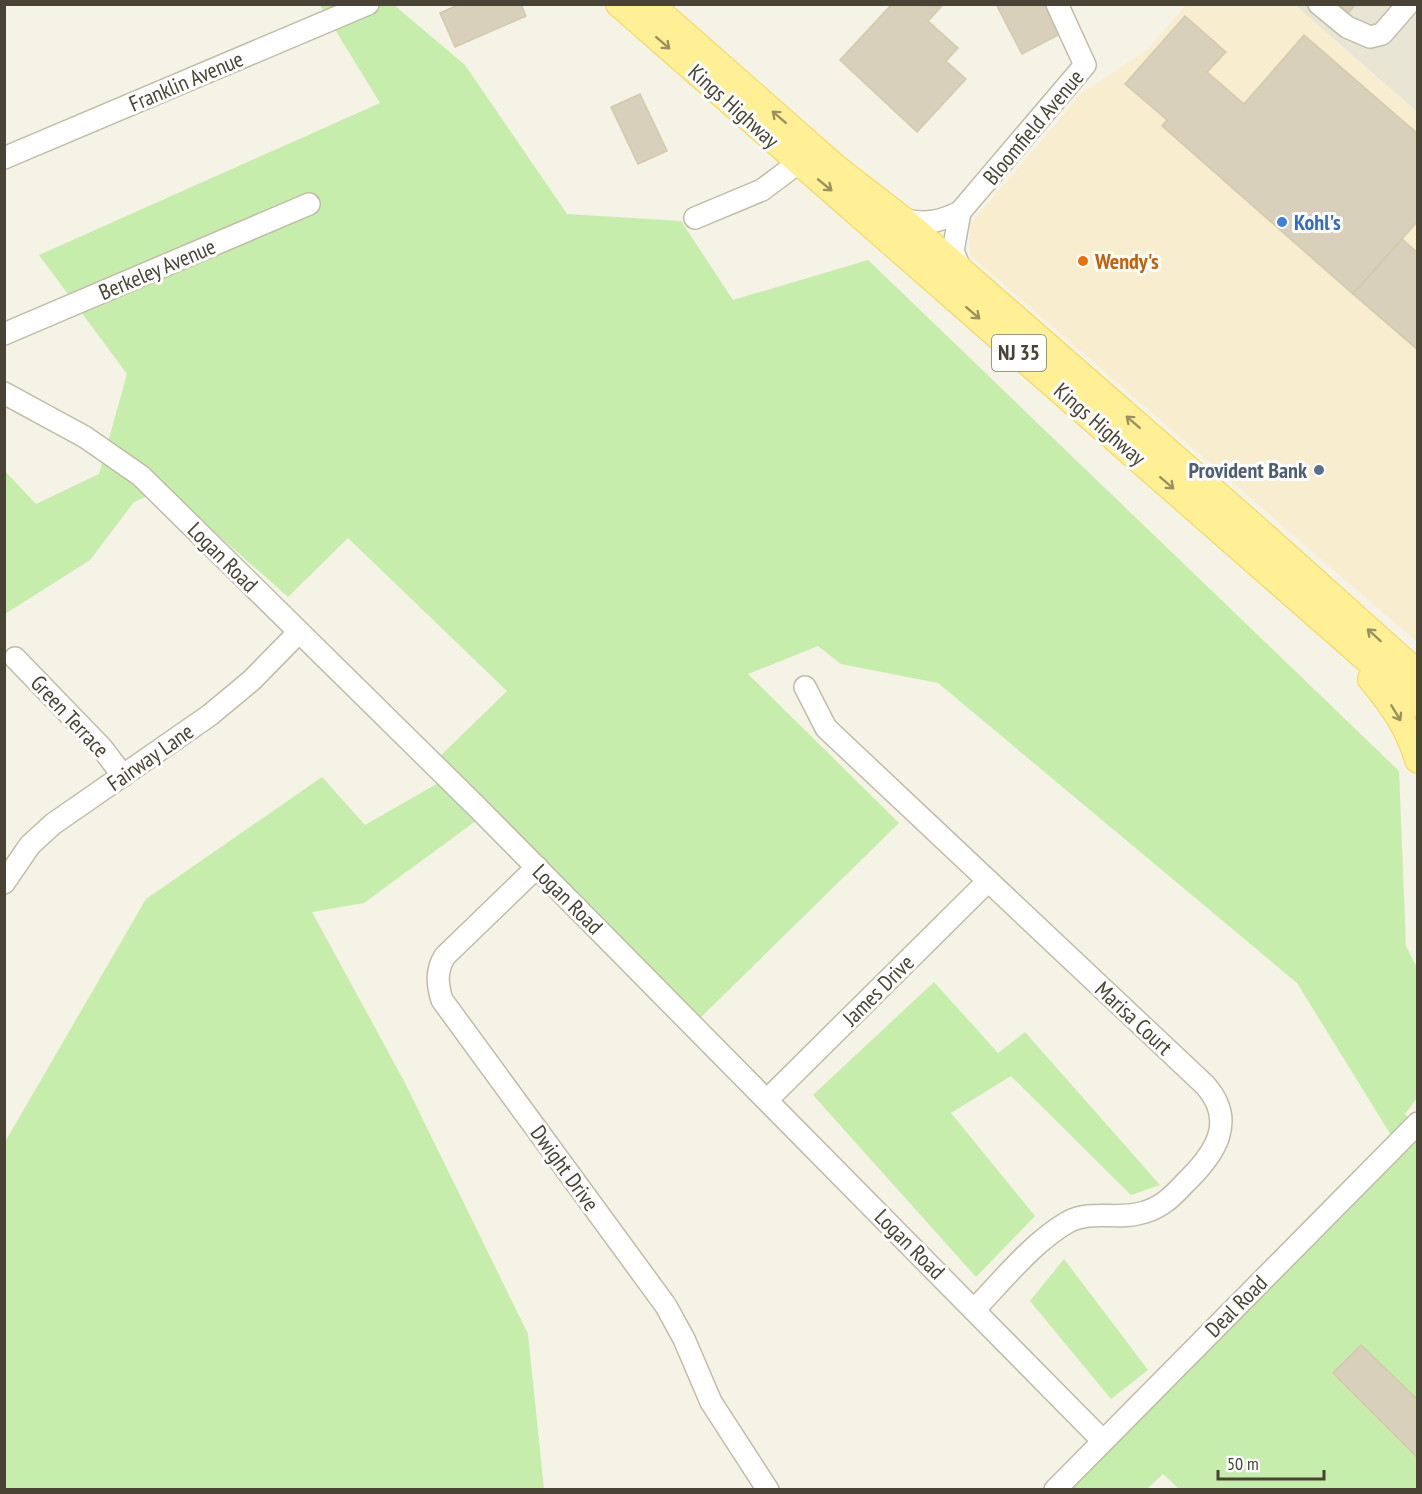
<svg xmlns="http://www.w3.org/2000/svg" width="1422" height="1494" font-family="'PT Sans Narrow',sans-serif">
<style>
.residential{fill:#e9e5d4}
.commercial{fill:#f9edcf}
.green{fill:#c6edab}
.building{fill:#d8d0ba;stroke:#d3c9ad;stroke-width:1.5}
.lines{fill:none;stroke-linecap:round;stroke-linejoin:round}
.minor-casing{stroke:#c1bca8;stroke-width:24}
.major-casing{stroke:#f0d759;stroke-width:28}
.minor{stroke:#fff;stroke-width:21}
.major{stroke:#ffef95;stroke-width:26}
.oneway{stroke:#9a9060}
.shop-dot{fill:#3f7fe0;stroke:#fff;stroke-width:2}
.food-dot{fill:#e8710a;stroke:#fff;stroke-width:2}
.service-dot{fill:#5c6f8a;stroke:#fff;stroke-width:2}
.labels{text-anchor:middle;stroke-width:6;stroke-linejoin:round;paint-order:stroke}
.shield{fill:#fff;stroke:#7f7b71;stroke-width:1.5}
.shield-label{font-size:21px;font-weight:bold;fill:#484334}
.street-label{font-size:22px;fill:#484334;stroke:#fff}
.shop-label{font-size:22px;font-weight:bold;fill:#366cbe;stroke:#fff;text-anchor:start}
.food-label{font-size:22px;font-weight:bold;fill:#c56008;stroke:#fff;text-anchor:start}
.service-label{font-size:22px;font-weight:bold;fill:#4e5e75;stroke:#fff;text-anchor:end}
</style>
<rect width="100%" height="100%" fill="#f5f2e6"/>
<path class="residential" d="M1295 5H1417V112Z"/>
<path class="commercial" d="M1186 5H1295L1417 112V642L970 255V224L1082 93 1148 49Z"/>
<g class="green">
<path d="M320 5H394L465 65 567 214 681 221 733 300 868 260 1399 771 1406 946 1418 970 1417 1098 1405 1114 1418 1127 1417 1489H1179L1163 1474 1147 1489H1045L1235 1293 1394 1140 1297 983 938 683 841 664 818 646 748 674 899 823 692 1026 484 815 364 903 312 912 404 1081 528 1334 544 1489H5V1142L146 899 322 777 365 825 447 778 433 763 507 691 348 538 288 597 165 488 134 502 90 560 5 614 4 470 36 504 99 474 127 374 39 255 380 103Z"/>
<path d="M934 982 998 1053 1025 1032 1160 1185 1131 1195 1011 1076 951 1113 1035 1216 976 1277 813 1095Z"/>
<path d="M1064 1259 1148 1370 1111 1399 1030 1301Z"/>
</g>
<g class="building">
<path d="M460 4H521L526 16 455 47 440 13Z"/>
<path d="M892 4 941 7 928 21 958 48 946 61 966 79 917 132 840 60Z"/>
<path d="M996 4H1047L1062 33 1022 54Z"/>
<path d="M1339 4H1356L1348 13Z"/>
<path d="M1185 16 1226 52 1207 72 1244 104 1304 35 1418 134V221L1353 294 1162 126 1167 120 1125 84Z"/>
<path d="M640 94 667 151 638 164 611 107Z"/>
<path d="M1402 239 1418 253V350L1353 294Z"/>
<path d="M1361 1345 1418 1400V1458L1333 1373Z"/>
</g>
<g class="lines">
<g class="minor-casing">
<g id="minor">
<path d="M1319 4 1347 27 1370 37 1382 34 1408 4"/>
<path d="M4 158 368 4"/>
<path d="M960 212 953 251 962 273"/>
<path d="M695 218 762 190 798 163"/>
<path d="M902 219C925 225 939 222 960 212L1085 65 1057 4"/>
<path d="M4 334 309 204"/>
<path d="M4 393 85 437 141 476 477 807 1102 1440"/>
<path d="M15 658 102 748 123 776"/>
<path d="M805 687 826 728 1205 1085C1238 1122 1214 1155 1185 1183 1173 1196 1162 1207 1145 1212 1119 1221 1092 1209 1068 1222 1034 1241 1001 1282 974 1310"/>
<path d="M537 867 445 956C436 970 437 984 442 1000L666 1306 684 1339 711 1402 768 1490"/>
<path d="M4 883 30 845 53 824 210 715 252 680 299 632"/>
<path d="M767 1100 988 881"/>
<path d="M1055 1490 1418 1123"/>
</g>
</g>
<g class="major-casing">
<g id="major">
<path d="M619 4 1418 704"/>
<path d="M650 4 835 167 902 219 1252 525 1418 674"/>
<path d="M1371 679C1391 703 1409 728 1418 760"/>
</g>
</g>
<use href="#minor" class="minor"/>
<use href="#major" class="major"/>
</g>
<defs><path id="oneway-shaft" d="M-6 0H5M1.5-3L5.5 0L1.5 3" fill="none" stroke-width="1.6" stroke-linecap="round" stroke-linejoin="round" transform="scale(1.5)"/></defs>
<g class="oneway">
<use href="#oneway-shaft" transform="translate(663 43) rotate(41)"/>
<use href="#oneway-shaft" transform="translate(779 117) rotate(-139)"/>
<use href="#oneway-shaft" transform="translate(825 185) rotate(39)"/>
<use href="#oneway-shaft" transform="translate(973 313) rotate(41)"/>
<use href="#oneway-shaft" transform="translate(1133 422) rotate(-139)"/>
<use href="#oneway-shaft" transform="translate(1167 483) rotate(41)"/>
<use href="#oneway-shaft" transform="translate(1374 635) rotate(-138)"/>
<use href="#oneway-shaft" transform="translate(1396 713) rotate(59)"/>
</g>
<circle class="shop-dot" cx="1282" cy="222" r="6"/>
<circle class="food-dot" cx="1083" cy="261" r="6"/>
<circle class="service-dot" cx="1319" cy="470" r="6"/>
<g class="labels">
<rect class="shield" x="992" y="335" width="54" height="36" rx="4.5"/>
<g class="shield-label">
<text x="1019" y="360">NJ 35</text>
</g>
<g class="street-label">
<text transform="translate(186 81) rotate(-23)" y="8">Franklin Avenue</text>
<text transform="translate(734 106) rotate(42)" y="8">Kings Highway</text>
<text transform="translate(1033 127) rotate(-50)" y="8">Bloomfield Avenue</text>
<text transform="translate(157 269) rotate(-23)" y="8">Berkeley Avenue</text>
<text transform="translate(1100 424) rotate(41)" y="8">Kings Highway</text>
<text transform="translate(223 557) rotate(45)" y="8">Logan Road</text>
<text transform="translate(70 716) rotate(47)" y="8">Green Terrace</text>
<text transform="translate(150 757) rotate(-35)" y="8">Fairway Lane</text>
<text transform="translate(568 899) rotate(45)" y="8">Logan Road</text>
<text transform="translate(878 990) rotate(-45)" y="8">James Drive</text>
<text transform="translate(1134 1018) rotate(43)" y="8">Marisa Court</text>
<text transform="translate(565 1168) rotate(54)" y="8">Dwight Drive</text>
<text transform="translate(910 1244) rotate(45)" y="8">Logan Road</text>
<text transform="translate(1236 1306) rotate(-45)" y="8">Deal Road</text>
</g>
<g class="shop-label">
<text x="1294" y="230">Kohl's</text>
</g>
<g class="food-label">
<text x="1095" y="269">Wendy's</text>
</g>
<g class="service-label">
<text x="1307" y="478">Provident Bank</text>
</g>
</g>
<rect width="1422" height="1494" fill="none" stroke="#484334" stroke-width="12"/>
<path d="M1218 1470v9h106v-9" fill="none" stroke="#484334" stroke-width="3"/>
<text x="1227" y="1470" font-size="18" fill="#484334" stroke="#ffffff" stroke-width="4.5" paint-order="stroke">50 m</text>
</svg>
